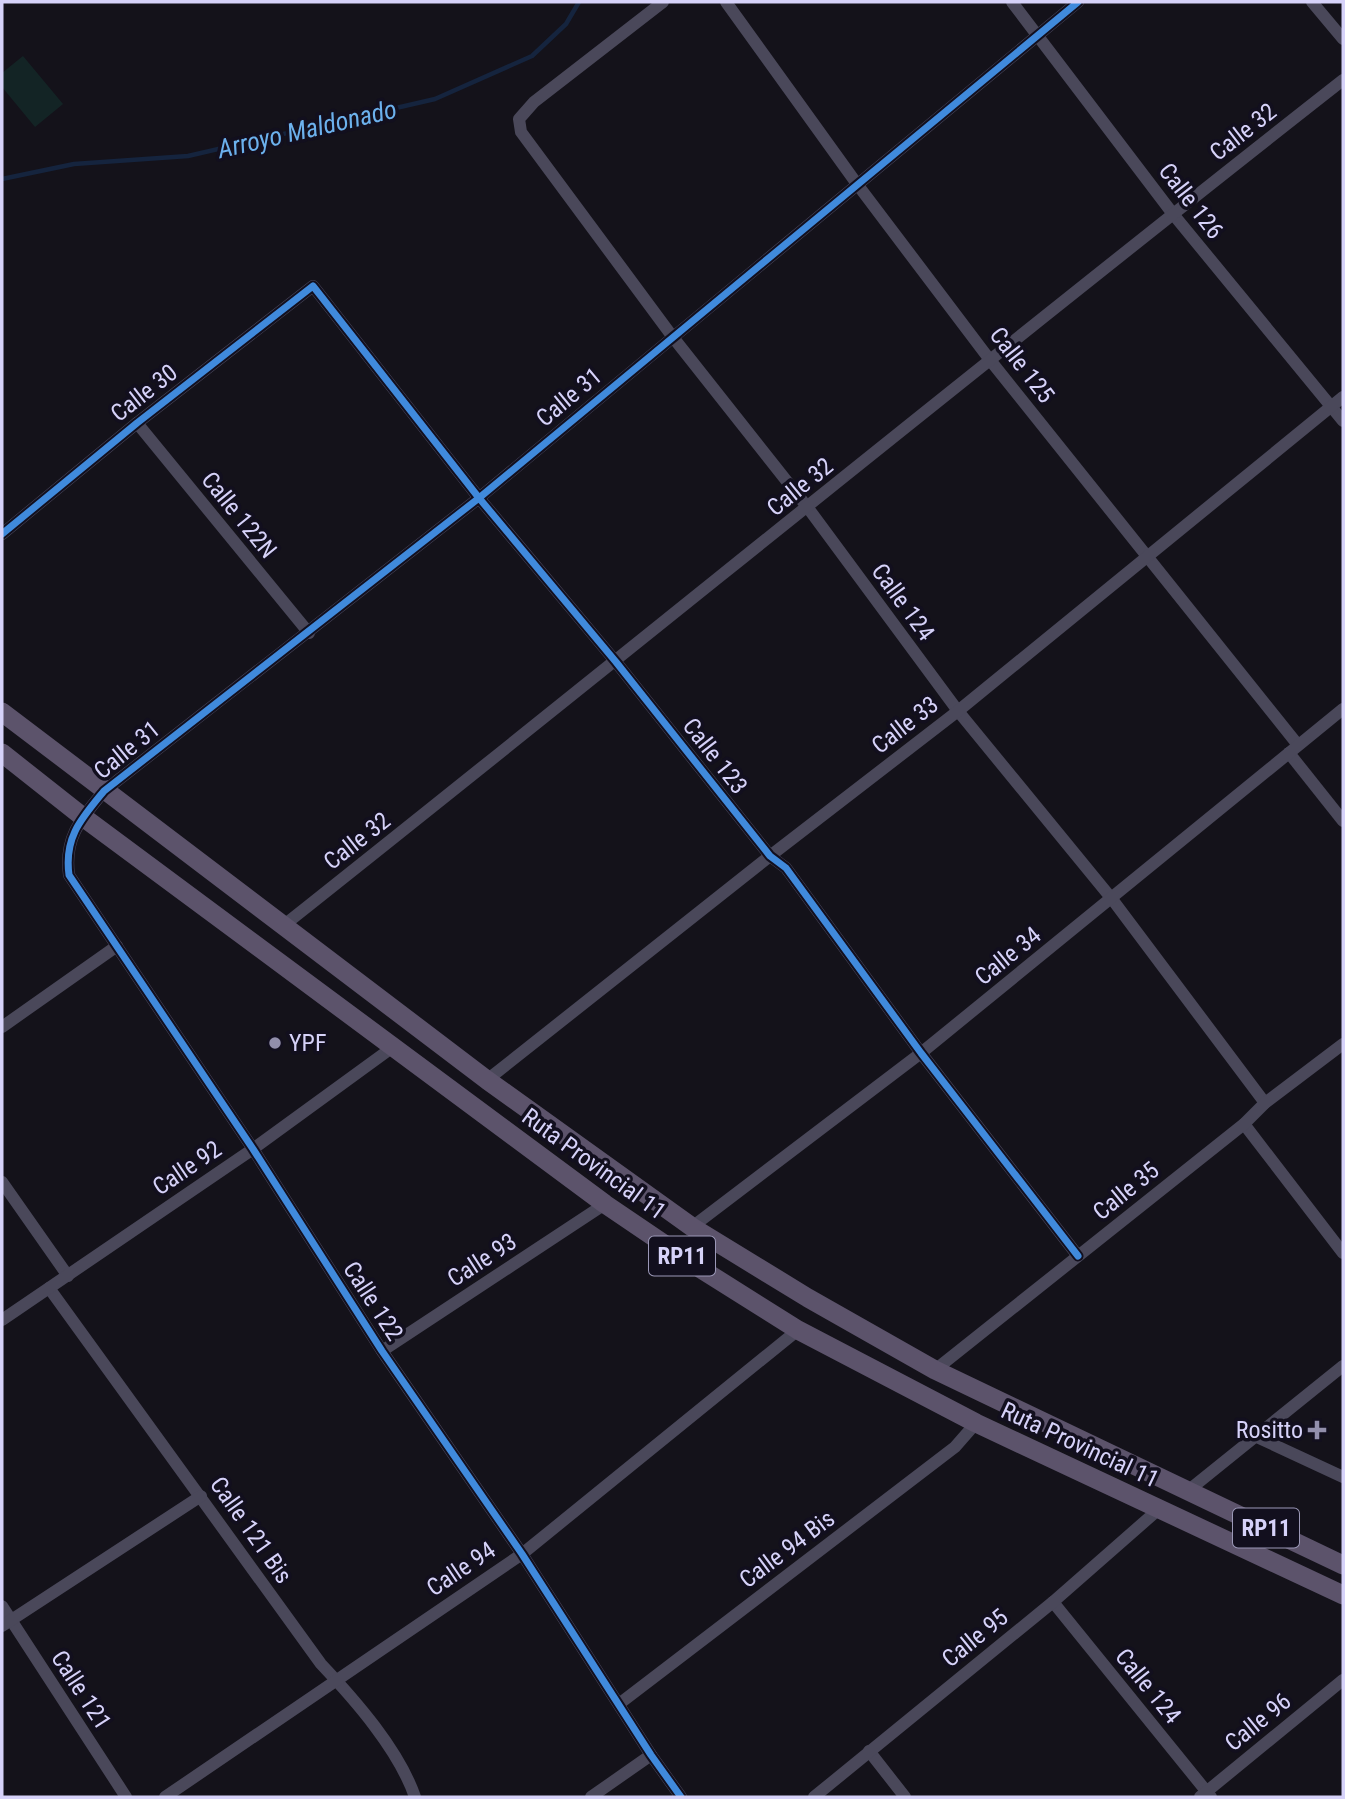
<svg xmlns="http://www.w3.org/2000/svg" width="1345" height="1799" font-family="'Roboto Condensed',sans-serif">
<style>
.green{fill:#132425}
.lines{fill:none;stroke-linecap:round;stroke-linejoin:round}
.stream{stroke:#15243e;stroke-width:4.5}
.minor{stroke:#4a485a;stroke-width:12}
.primary{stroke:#5c536b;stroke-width:19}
.cycleway-casing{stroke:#120f1e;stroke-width:11}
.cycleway{stroke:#408adc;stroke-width:7}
.poi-dot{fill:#928fab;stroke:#120f1e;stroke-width:2.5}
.labels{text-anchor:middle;stroke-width:7;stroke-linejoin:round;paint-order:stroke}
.shield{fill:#120f1e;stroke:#9b98b7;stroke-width:2}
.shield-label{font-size:23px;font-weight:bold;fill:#d6d2f9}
.street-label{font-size:24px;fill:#d6d2f9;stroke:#120f1e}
.poi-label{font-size:24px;fill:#d6d2f9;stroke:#120f1e;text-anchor:start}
.water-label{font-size:26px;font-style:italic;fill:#6cb1ed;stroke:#120f1e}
</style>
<rect width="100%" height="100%" fill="#14121a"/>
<path class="green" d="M23 56 63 104 35 127 2 87V73Z"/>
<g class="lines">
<path class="stream" d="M2 179 74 164 188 156 435 99 532 56 566 24 579 2"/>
<g class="minor">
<path d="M663 2 534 102 519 119 521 132 672 336 808 508 958 711 1112 899 1265 1103"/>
<path d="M726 2 857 184 990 360 1298 745"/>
<path d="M1012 2 1173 214 1343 421"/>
<path d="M1312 2 1343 39"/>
<path d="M137 423 309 633"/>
<path d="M2 534 137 423 313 286 479 498 616 662 770 856 786 868 921 1053 1078 1256"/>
<path d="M1289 753 1343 821"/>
<path d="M283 926C637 645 987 359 1343 80"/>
<path d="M2 1027 117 946"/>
<path d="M487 1080 770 856 958 711 1343 397"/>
<path d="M1244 1124 1343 1253"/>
<path d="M2 1182 68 1276"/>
<path d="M692 1227 921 1053 1343 709"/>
<path d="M49 1288 321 1664C355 1700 399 1750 415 1797"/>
<path d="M2 1320 253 1149 393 1047"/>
<path d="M382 1351 605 1204"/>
<path d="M935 1370 1244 1124 1265 1103 1343 1044"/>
<path d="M1257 1437 1343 1477"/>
<path d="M1189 1490 1343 1366"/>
<path d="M1053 1602 1211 1797"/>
<path d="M2 1606 126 1797"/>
<path d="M2 1626 201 1496"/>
<path d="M619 1704 955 1447 976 1423"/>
<path d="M869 1751 905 1797"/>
<path d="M165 1797 522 1554 798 1330"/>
<path d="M591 1797 651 1755"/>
<path d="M681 1797 651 1755 522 1554 382 1351 253 1149 69 875C64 837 81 819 104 791L479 498 1078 2"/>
<path d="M814 1797 1053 1602 1159 1509"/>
<path d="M1200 1797 1343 1680"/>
</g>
<g class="primary">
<path d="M2 712 487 1080 692 1227 808 1298 935 1370 1343 1565"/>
<path d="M2 753 83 817 605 1204 701 1269 798 1330 976 1423 1343 1595"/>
</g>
<g class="cycleway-casing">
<g id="cycleway">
<path d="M2 534 137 423 313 286 479 498 616 662 770 856 786 868 921 1053 1078 1256"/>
<path d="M681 1797 651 1755 522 1554 382 1351 253 1149 69 875C64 837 81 819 104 791L479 498 1078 2"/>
</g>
</g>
<use href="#cycleway" class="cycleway"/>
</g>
<g class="poi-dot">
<circle cx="275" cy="1043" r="7"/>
<path d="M1313.5 1419.5h7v7h7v7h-7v7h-7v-7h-7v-7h7z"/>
</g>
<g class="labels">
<g class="shield">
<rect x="649" y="1236.5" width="66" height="39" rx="5"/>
<rect x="1233" y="1508.5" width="66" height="39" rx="5"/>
</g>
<g class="shield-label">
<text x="682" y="1264">RP11</text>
<text x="1266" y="1536">RP11</text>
</g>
<g class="street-label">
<text transform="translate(1243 132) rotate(-38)" y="8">Calle 32</text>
<text transform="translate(1191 201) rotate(52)" y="8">Calle 126</text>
<text transform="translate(1022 365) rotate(52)" y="8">Calle 125</text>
<text transform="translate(144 393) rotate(-38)" y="8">Calle 30</text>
<text transform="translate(569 397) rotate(-40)" y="8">Calle 31</text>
<text transform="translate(800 487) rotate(-39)" y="8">Calle 32</text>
<text transform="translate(239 515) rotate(51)" y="8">Calle 122N</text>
<text transform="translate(903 602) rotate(54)" y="8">Calle 124</text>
<text transform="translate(905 725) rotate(-38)" y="8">Calle 33</text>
<text transform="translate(127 750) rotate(-39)" y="8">Calle 31</text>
<text transform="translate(715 756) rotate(52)" y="8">Calle 123</text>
<text transform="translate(357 841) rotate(-38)" y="8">Calle 32</text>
<text transform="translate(1008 956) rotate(-39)" y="8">Calle 34</text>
<text transform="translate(594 1164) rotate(36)" y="8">Ruta Provincial 11</text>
<text transform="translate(187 1168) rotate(-34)" y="8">Calle 92</text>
<text transform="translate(1126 1191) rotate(-39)" y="8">Calle 35</text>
<text transform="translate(482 1260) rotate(-33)" y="8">Calle 93</text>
<text transform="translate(373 1301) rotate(57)" y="8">Calle 122</text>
<text transform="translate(1080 1445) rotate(25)" y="8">Ruta Provincial 11</text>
<text transform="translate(251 1530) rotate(55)" y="8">Calle 121 Bis</text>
<text transform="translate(787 1549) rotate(-37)" y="8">Calle 94 Bis</text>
<text transform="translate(461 1569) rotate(-34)" y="8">Calle 94</text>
<text transform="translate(975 1638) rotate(-39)" y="8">Calle 95</text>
<text transform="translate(1148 1686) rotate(51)" y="8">Calle 124</text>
<text transform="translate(81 1690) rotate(57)" y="8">Calle 121</text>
<text transform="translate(1258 1722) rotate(-39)" y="8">Calle 96</text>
</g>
<g class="poi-label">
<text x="289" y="1051">YPF</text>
<text x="1303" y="1438" text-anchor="end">Rositto</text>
</g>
<g class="water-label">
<text transform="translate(307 129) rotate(-13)" y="9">Arroyo Maldonado</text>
</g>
</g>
<rect width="1345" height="1799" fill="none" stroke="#d6d2f9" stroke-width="7"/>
</svg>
